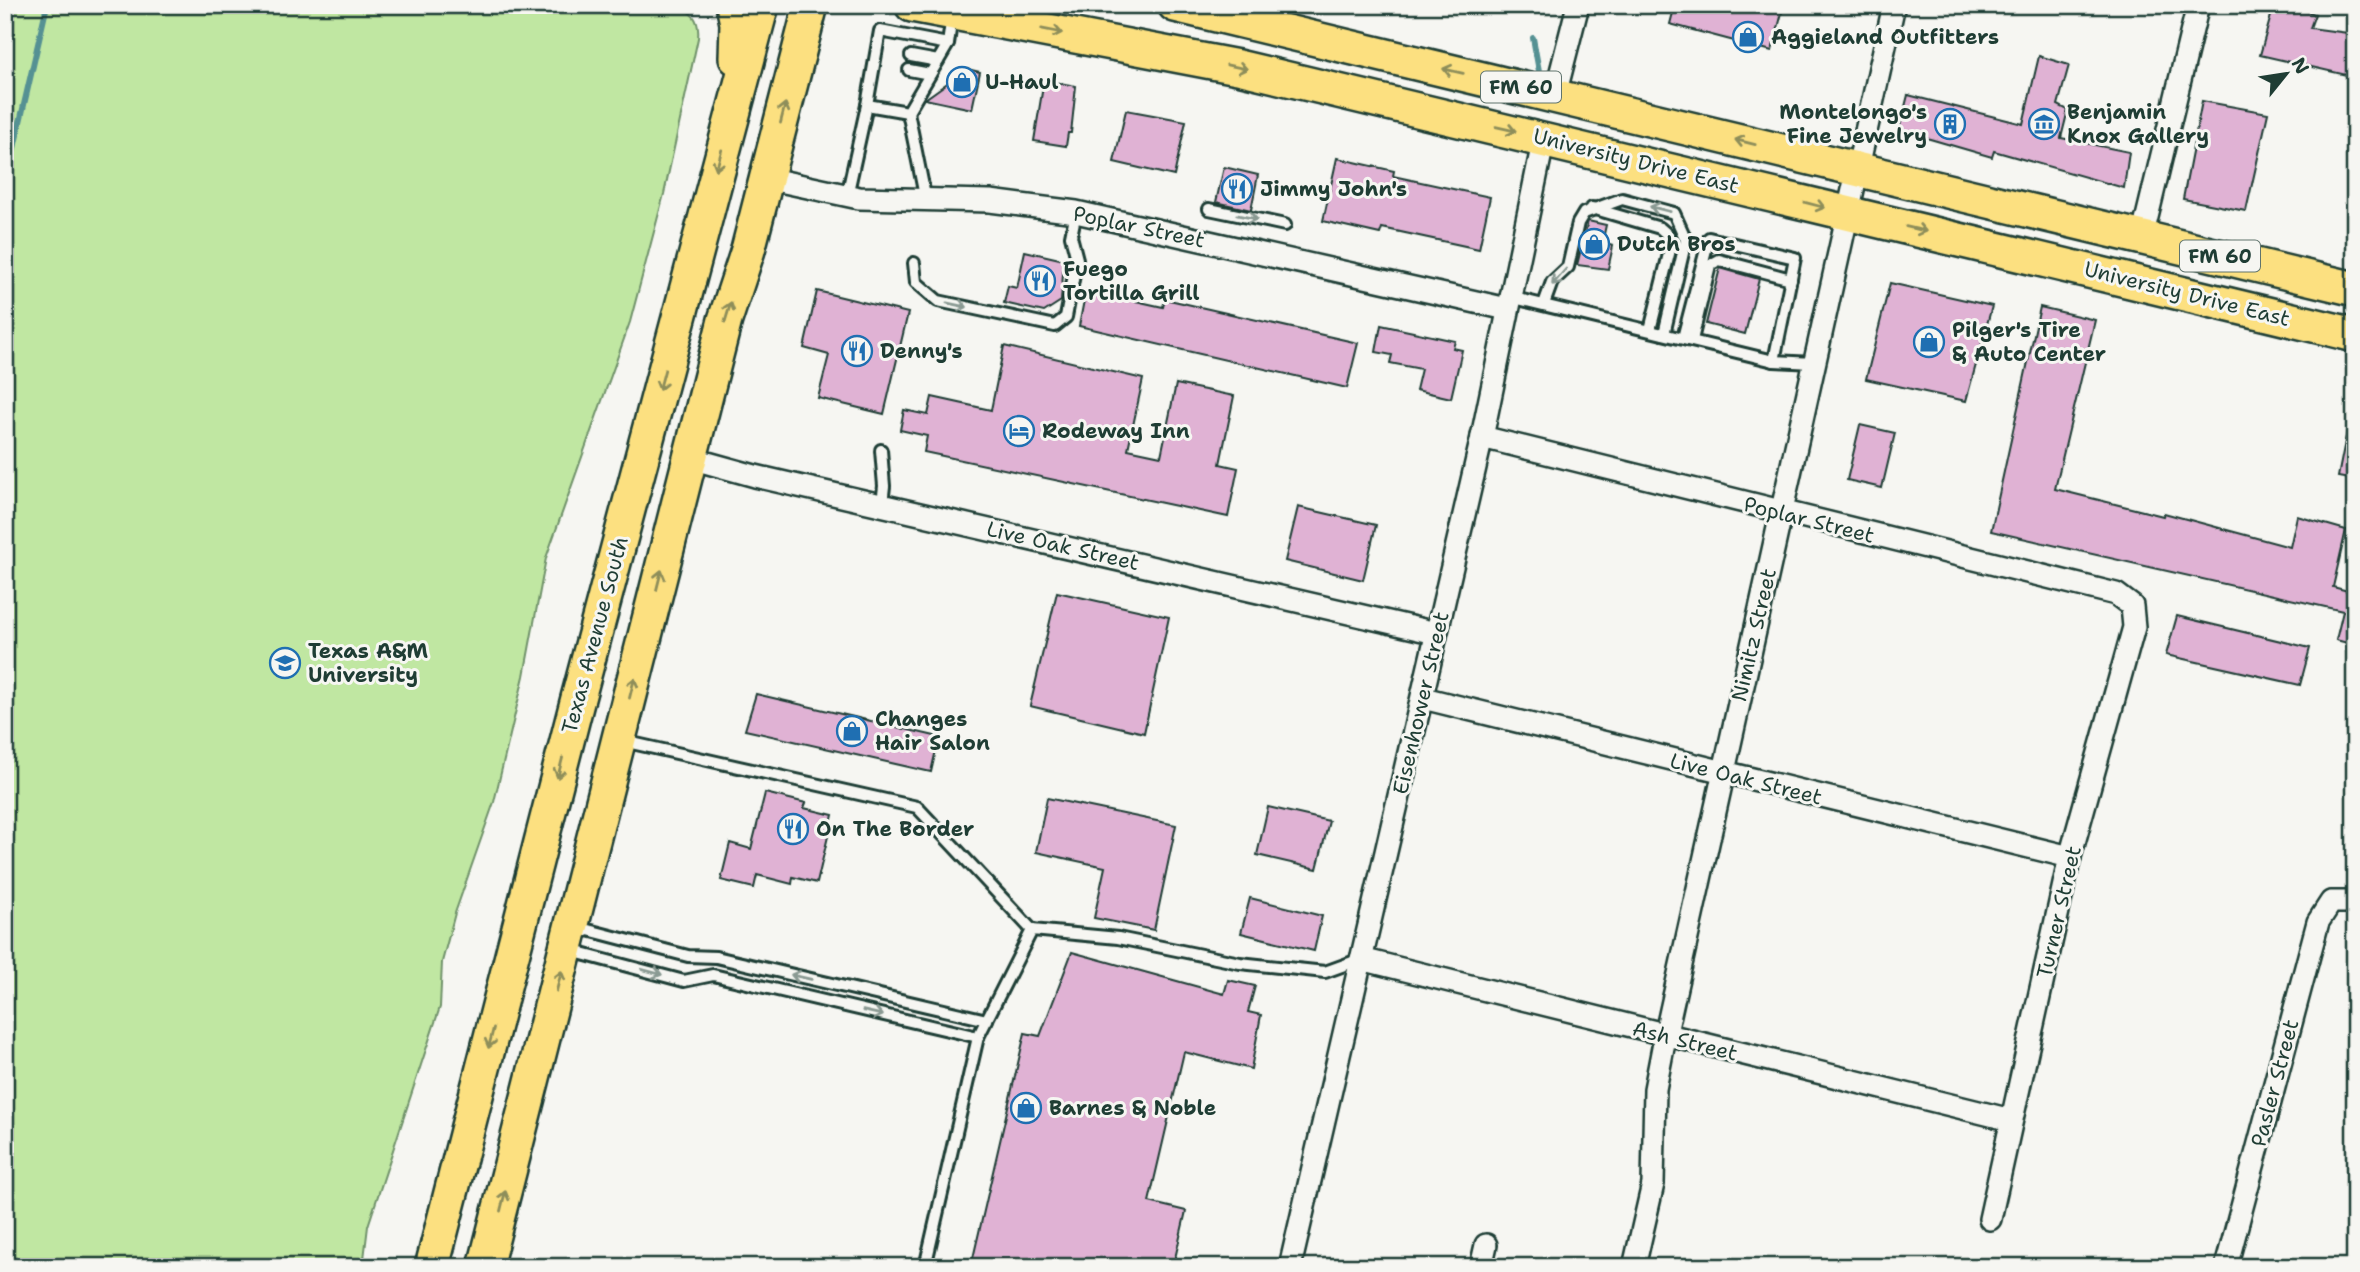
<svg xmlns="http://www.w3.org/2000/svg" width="2360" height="1272" font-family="'Shantell Sans',sans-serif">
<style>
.green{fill:#c0e7a2;stroke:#70926b;stroke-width:2}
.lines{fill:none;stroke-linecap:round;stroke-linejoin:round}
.stream{stroke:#559193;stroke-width:6}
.building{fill:#e0b2d4;stroke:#1f3d34;stroke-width:2}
.service-casing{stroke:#1f3d34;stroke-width:16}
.minor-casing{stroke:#1f3d34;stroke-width:26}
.primary-casing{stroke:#1f3d34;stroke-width:38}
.service{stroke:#f6f6f2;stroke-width:10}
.minor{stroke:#f6f6f2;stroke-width:21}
.primary{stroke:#fce080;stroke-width:33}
.oneway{stroke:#8e8e5a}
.oneway2{stroke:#8a9a93}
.labels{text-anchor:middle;stroke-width:6;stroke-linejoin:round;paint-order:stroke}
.shield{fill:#f6f6f2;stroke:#60746d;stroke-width:2}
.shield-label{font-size:19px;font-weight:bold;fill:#1f3d34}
.poi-label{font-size:21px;font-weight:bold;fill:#1f3d34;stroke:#f6f6f2;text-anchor:start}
.street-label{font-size:21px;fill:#1f3d34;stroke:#f6f6f2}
</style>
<rect width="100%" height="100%" fill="#f6f6f2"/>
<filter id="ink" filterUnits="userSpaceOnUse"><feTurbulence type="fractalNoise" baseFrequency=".0143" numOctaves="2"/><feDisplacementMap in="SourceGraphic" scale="14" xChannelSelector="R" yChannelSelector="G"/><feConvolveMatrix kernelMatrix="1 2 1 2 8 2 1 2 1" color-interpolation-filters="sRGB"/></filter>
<g filter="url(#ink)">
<path class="green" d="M5 5H675C692 12 700 18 698 38L664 194 630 322 546 558 524 676 494 802 455 913 442 962 440 1007 368 1226 363 1267H5Z"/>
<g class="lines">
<g class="stream">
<path d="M1533 38 1539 71"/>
<path d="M5 187 47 5"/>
</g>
</g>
<g class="building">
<path d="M1675 5H1784L1772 51 1670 24Z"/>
<path d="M2274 5H2289L2315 14 2310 28 2355 34V77L2260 55Z"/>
<path d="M2039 56 2069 65 2058 105 2068 110 2061 138 2129 152 2124 188 1994 151 1992 157 1899 130 1908 95 2023 124Z"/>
<path d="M967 69 980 72 972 109 925 99Z"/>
<path d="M1044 80 1076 86 1071 133H1068L1066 146 1034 141Z"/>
<path d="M2202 101 2268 113 2246 211 2183 199Z"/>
<path d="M1126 110 1186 121 1174 176 1114 162Z"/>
<path d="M1337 158 1394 171 1393 176 1490 197 1479 249 1382 228 1380 234 1323 221Z"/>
<path d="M1224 167 1258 175 1251 210 1216 202Z"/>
<path d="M1588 221 1606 225 1602 243 1613 246 1608 269 1577 265Z"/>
<path d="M1025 251 1064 260 1061 301 1044 312 1004 303 1008 286 1017 288Z"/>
<path d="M1720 268 1759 279 1745 334 1706 324Z"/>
<path d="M1890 283 1992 306 1966 401 1866 379Z"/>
<path d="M1086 290 1163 307 1165 299 1358 343 1347 388 1079 326Z"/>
<path d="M817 291 908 313 884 414 818 398 829 355 804 348Z"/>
<path d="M2040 307 2095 320 2055 489 2163 516 2164 513 2290 547 2297 516 2346 530 2333 587 2348 591 2349 587 2355 588V645L2336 640 2343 611 1991 531Z"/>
<path d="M1381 325 1455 341 1453 348 1462 350 1451 398 1416 390 1421 369 1390 363 1392 355 1376 352Z"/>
<path d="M1004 346 1143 379 1128 449 1161 456 1176 384 1234 396 1220 464 1238 468 1228 517 924 452 927 436 900 430 904 410 928 415 932 397 991 410Z"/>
<path d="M1860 425 1895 433 1882 488 1847 480Z"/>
<path d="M2347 431 2355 432V480L2338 477Z"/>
<path d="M1298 507 1376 525 1363 580 1285 561Z"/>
<path d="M1057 592 1169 617 1144 733 1030 706Z"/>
<path d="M2177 616 2310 648 2300 685 2166 655Z"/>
<path d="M756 694 939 737 931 772 745 730Z"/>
<path d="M765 793 806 803 804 808 833 815 817 883 793 877 792 884 757 875 754 888 721 880 730 843 751 849Z"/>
<path d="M1047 798 1176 825 1154 930 1094 918 1105 867 1036 852Z"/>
<path d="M1268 807 1329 821 1317 869 1257 855Z"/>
<path d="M1250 898 1322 916 1314 951 1241 933Z"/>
<path d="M1072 952 1224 994 1228 980 1255 986 1248 1012 1261 1015 1251 1069 1184 1052 1149 1202 1186 1211 1173 1267H971L1025 1033 1040 1036Z"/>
</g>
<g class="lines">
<g class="service-casing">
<g id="service">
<path d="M911 56 938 61"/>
<path d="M909 70 930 74"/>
<path d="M867 105 880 31 948 44"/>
<path d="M908 112 926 201"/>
<path d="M847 196 867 105 908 112 948 44 952 16"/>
<path d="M1592 208 1660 228 1668 235 1670 250 1650 330"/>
<path d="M1209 209 1285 225"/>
<path d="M914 263 916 282 938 301 1055 326 1066 317 1077 259 1071 236 1076 212"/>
<path d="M1510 297 1774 361 1814 363"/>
<path d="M1544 304 1552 282 1568 267 1578 223 1584 213 1622 199 1674 213 1686 240 1664 334"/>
<path d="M1683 338 1709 238 1795 258 1774 361"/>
<path d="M1692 340 1710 265 1719 260 1791 279"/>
<path d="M881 450 884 486 882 504"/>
<path d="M623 741 917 807 1032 930"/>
<path d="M978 1037 713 975 684 981 582 954 570 937 588 930 688 956 716 957 987 1020"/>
<path d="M925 1267 978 1037 1032 930 1118 938 1240 963 1325 972 1361 959"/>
</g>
</g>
<g class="minor-casing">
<g id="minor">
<path d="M1555 95 1578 5"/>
<path d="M766 178 859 198 990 201 1076 212 1507 309"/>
<path d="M2142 238 2198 5"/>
<path d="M1482 437 2116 594 2132 606 2134 627 2070 857 1990 1219"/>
<path d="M690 458 755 476 1436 633"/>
<path d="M1423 698 2070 857"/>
<path d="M1361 959 2011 1120"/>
<path d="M1290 1267 1482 437 1544 138"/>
<path d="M1481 1267 1486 1245"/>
<path d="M1634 1267 1653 1184 1655 1089 1665 1037 1894 5"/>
<path d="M2226 1267 2318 922 2331 902H2355"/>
</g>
</g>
<g class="primary-casing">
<g id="primary">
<path d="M733 5 737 23 736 58"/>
<path d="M912 5 1238 67 2355 335"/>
<path d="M1175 5 2355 289"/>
<path d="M432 1267 577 702 762 5"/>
<path d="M485 1267 725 320 748 250 811 5"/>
</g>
</g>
<use href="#service" class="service"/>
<use href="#minor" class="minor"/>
<use href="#primary" class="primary"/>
</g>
<defs><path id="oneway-shaft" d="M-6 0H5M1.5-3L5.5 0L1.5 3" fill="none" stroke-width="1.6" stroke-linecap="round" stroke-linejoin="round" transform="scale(1.75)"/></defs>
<g class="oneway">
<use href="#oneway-shaft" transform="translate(1052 31) rotate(11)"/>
<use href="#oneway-shaft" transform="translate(1237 67) rotate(12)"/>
<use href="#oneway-shaft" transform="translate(1453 71) rotate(-167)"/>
<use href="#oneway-shaft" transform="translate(783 113) rotate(-76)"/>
<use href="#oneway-shaft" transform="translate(1506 129) rotate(13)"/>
<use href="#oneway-shaft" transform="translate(1745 142) rotate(-166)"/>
<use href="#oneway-shaft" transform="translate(719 160) rotate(105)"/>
<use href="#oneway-shaft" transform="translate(1815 205) rotate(15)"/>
<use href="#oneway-shaft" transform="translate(1916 229) rotate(13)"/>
<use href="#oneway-shaft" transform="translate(728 312) rotate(-73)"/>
<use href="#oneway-shaft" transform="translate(662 380) rotate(105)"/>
<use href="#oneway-shaft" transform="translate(659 580) rotate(-76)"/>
<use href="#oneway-shaft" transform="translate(632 688) rotate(-76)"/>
<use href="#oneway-shaft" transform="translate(560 768) rotate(104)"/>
<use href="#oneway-shaft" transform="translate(559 981) rotate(-76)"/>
<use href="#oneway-shaft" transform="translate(491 1038) rotate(104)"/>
<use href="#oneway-shaft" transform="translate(503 1201) rotate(-76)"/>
</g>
<g class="oneway2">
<use href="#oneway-shaft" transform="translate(1660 209) rotate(-166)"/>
<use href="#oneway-shaft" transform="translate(1247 217) rotate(12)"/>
<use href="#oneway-shaft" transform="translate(1559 277) rotate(131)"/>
<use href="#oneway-shaft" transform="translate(957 305) rotate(12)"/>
<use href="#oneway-shaft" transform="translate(652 972) rotate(15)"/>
<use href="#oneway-shaft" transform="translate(801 977) rotate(-167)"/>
<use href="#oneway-shaft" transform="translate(873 1013) rotate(13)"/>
</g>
</g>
<defs>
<g id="shop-ring" transform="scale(1.575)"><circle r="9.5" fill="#f6f6f2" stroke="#1f6fb2" stroke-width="1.5"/><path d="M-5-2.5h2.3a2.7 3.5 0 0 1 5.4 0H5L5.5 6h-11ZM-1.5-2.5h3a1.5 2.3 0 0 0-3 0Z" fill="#1f6fb2"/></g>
<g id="building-ring" transform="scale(1.575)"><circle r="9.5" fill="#f6f6f2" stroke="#1f6fb2" stroke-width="1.5"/><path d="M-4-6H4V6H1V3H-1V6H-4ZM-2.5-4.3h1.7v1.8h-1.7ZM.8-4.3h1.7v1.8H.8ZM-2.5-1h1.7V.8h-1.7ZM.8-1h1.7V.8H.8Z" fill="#1f6fb2"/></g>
<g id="museum-ring" transform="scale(1.575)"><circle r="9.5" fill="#f6f6f2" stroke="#1f6fb2" stroke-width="1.5"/><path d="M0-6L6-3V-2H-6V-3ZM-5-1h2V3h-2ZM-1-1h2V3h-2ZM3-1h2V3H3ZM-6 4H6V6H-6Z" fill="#1f6fb2"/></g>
<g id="restaurant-ring" transform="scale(1.575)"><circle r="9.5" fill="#f6f6f2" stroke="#1f6fb2" stroke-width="1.5"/><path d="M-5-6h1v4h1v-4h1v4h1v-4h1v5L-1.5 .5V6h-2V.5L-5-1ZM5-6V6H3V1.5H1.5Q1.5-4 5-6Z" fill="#1f6fb2"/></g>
<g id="hotel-ring" transform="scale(1.575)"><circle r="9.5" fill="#f6f6f2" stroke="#1f6fb2" stroke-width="1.5"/><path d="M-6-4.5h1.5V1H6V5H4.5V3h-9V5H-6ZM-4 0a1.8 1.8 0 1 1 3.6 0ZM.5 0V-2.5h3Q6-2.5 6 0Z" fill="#1f6fb2"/></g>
<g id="university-ring" transform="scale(1.575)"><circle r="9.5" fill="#f6f6f2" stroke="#1f6fb2" stroke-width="1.5"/><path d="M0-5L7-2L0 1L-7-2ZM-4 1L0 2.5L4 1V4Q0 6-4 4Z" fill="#1f6fb2"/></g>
</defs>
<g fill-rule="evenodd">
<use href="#shop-ring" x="1748" y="37"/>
<use href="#shop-ring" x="962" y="82"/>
<use href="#building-ring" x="1950" y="124"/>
<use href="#museum-ring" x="2044" y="124"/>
<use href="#restaurant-ring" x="1237" y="189"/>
<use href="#shop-ring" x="1594" y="244"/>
<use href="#restaurant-ring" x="1040" y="281"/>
<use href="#shop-ring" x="1929" y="342"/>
<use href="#restaurant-ring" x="857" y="351"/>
<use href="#hotel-ring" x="1019" y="431"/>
<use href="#university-ring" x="285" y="663"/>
<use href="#shop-ring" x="852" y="731"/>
<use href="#restaurant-ring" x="793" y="829"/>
<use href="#shop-ring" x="1026" y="1108"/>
</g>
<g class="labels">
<g class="shield">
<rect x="1481" y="71.5" width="80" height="31" rx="5"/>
<rect x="2180" y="240.5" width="80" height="31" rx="5"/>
</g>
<g class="shield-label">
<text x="1521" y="94">FM 60</text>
<text x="2220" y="263">FM 60</text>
</g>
<g class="poi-label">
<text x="1771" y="44">Aggieland Outfitters</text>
<text x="985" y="89">U-Haul</text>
<text x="1927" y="119" text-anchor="end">Montelongo's<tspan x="1927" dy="24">Fine Jewelry</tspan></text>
<text x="2067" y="119">Benjamin<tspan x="2067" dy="24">Knox Gallery</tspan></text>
<text x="1260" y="196">Jimmy John's</text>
<text x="1617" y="251">Dutch Bros</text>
<text x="1063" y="276">Fuego<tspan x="1063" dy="24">Tortilla Grill</tspan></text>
<text x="1952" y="337">Pilger's Tire<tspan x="1952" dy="24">&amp; Auto Center</tspan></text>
<text x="880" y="358">Denny's</text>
<text x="1042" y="438">Rodeway Inn</text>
<text x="308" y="658">Texas A&amp;M<tspan x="308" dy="24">University</tspan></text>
<text x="875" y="726">Changes<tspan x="875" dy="24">Hair Salon</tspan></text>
<text x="816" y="836">On The Border</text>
<text x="1049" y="1115">Barnes &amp; Noble</text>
</g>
<g class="street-label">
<text transform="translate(1636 161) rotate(14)" y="7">University Drive East</text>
<text transform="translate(1139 227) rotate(12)" y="7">Poplar Street</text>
<text transform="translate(2187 294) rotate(14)" y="7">University Drive East</text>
<text transform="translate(1809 520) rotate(14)" y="7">Poplar Street</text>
<text transform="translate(1063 546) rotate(13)" y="7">Live Oak Street</text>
<text transform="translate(595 635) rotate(-75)" y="7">Texas Avenue South</text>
<text transform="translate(1754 635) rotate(-77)" y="7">Nimitz Street</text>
<text transform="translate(1421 703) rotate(-77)" y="7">Eisenhower Street</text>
<text transform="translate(1746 779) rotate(14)" y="7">Live Oak Street</text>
<text transform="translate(2059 912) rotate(-77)" y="7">Turner Street</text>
<text transform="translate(1685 1041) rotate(14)" y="7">Ash Street</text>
<text transform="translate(2275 1083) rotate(-75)" y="7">Pasler Street</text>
</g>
</g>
<rect width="2360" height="1272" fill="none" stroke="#f6f6f2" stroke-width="28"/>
<rect x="14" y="14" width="2332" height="1244" fill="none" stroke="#1f3d34" stroke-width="2.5" filter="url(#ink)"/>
<g transform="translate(2286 74) rotate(60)" stroke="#f6f6f2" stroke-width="5" paint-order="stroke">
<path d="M0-5L12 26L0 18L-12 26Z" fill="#1f3d34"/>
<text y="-10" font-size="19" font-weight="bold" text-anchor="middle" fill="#1f3d34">N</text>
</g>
</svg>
